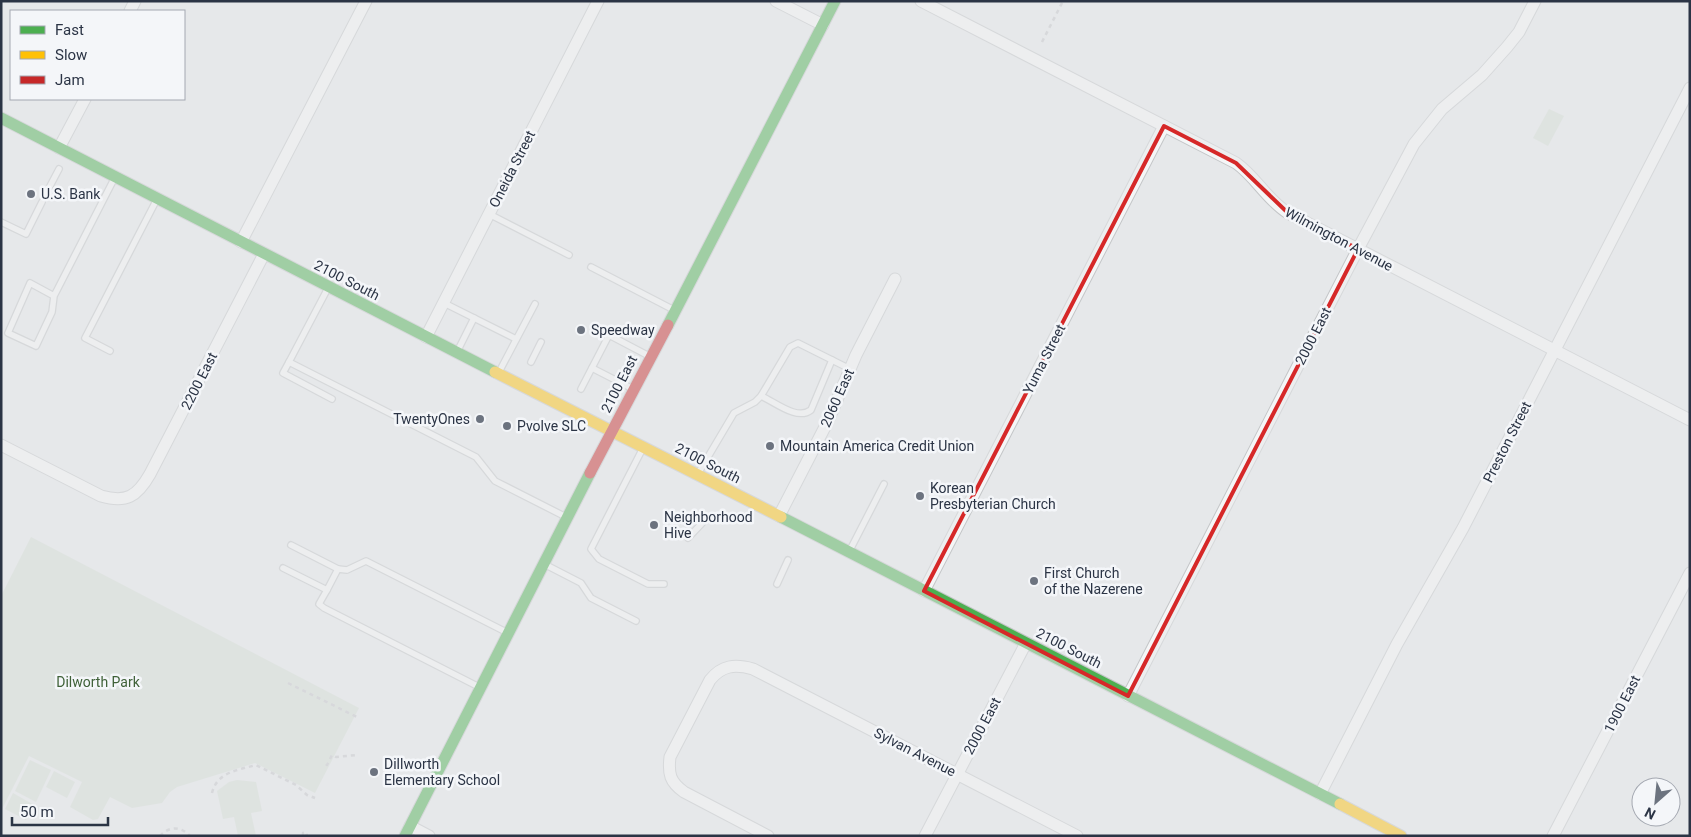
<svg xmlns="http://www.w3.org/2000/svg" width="1691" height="837" font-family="Roboto,sans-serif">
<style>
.green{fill:#d6ded6}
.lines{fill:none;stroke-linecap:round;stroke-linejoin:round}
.lane-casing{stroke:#c4c6c8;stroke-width:8}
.street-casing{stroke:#c4c6c8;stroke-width:13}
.fast-casing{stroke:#c4c6c8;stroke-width:13}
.slow-casing{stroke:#c4c6c8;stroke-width:13}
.jam-casing{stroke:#c4c6c8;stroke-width:13}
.path{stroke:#c5c6ca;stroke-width:2.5;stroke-dasharray:4 4;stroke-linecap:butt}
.lane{stroke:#f5f6f7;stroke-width:5.5}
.street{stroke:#f5f6f7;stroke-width:11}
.fast{stroke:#4caf50;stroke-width:11}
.slow{stroke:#ffc107;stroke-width:11}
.jam{stroke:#c62828;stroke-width:11}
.marked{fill:none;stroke:#d62828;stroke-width:4;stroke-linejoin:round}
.poi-dot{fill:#6c737f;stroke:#f4f6f9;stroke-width:2}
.labels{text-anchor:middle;stroke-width:5;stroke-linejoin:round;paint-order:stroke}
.street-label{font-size:14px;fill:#2b3445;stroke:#f4f6f9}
.poi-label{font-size:14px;fill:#2b3445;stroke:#f4f6f9;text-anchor:start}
.park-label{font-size:14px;fill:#3f6138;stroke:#f4f6f9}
</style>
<rect width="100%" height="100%" fill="#e6e8ea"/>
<g class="green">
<path d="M1549 109 1564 116 1548 146 1533 138Z"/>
<path d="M31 537 359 708 315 793 255 763 177 787 170 792 162 803 132 808 110 797 98 819 93 820 70 807 82 782 29 756 1 811V596Z"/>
<path d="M30 760 51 770 36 802 15 791Z"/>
<path d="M54 771 75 782 67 798 46 787Z"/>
<path d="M237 780 256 782 262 811 251 813 256 836H238L234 817 223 819 217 791 229 782Z"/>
<path d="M13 793 34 805 26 820 5 809Z"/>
</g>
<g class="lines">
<g class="lane-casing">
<g id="lane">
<path d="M50 186 59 169"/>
<path d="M489 214 569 255"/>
<path d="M1 222 26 234 42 202"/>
<path d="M591 267 674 310"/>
<path d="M328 288 289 362 476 457 495 481 566 517"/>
<path d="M54 296 30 283 8 333 36 346 52 312 54 296 114 179"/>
<path d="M444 303 516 339"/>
<path d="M110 351 85 338 156 201"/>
<path d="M457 352 474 318"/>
<path d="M289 362 283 373 332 399"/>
<path d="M531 362 541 342"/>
<path d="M592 368 631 388"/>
<path d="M499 372 535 304"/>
<path d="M581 389 609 335 649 356"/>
<path d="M761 396C775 402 797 421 811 410L832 360"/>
<path d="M643 448 591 549 599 559 648 584H664"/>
<path d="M699 472 734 413 755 402 761 396 790 347 798 343 850 369"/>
<path d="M688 538 706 519"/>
<path d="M291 545 338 569"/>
<path d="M850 550 884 484"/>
<path d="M546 565 581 583 591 598 636 621"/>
<path d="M283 568 327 590 338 569 347 570 366 561 506 632"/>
<path d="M777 584 788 560"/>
<path d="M327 590 319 604 324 608 479 687"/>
</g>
</g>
<g class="street-casing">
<g id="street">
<path d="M776 1 823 25"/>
<path d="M921 1 1236 163C1256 177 1267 200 1288 213L1690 420"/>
<path d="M130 11 135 1"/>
<path d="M59 148 85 99"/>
<path d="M241 242 366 1"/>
<path d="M426 337 598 1"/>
<path d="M1 445 101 496C126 503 137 497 150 474L264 254"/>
<path d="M779 516 828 421 856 355 895 279"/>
<path d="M924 591 1164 126"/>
<path d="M1128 696 1358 249 1414 144 1442 109 1482 75 1507 47 1519 32 1535 1"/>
<path d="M1320 794 1397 644 1463 528 1690 88"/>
<path d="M410 826 429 836"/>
<path d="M768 836 684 792C670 782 668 774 670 757L710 680C722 665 735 664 753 669L1077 836"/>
<path d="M925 836 1026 643"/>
<path d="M1553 836 1690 573"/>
</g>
</g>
<g class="fast-casing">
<g id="fast">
<path d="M1 118 495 372"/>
<path d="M668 325 835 1"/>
<path d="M781 517 1340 804"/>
<path d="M405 836 590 473"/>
</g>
</g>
<g class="slow-casing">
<g id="slow">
<path d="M495 372 781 517"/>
<path d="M1340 804 1401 836"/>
</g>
</g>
<g class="jam-casing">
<path id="jam" d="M590 473 668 325"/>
</g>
<g class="path">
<path d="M1042 42 1063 1"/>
<path d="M288 683 357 717"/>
<path d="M326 764 327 765 332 755 336 757 357 755"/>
<path d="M212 793C217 772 238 770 256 765L296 785 307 795 315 798"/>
<path d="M160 836C169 826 181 826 190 836"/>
<path d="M303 836V833L306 832 307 836"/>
</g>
<use href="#lane" class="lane"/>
<use href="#street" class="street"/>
<use href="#fast" class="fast"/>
<use href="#slow" class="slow"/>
<use href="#jam" class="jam"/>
</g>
<path d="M0 0H1691V837H0ZM1164 126 1236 163 1288 213 1358 249 1128 696 924 591Z" fill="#e6e8ea" fill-opacity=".55" fill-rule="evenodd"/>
<path class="marked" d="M1164 126 1236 163 1288 213 1358 249 1128 696 924 591Z"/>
<g class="poi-dot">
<circle cx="31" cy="194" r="5"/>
<circle cx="581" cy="330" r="5"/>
<circle cx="480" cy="419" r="5"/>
<circle cx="507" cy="426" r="5"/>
<circle cx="770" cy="446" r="5"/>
<circle cx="920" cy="496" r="5"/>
<circle cx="654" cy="525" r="5"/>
<circle cx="1034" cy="581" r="5"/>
<circle cx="374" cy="772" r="5"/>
</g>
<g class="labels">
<g class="street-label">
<text transform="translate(512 169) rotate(-63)" y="5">Oneida Street</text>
<text transform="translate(1339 239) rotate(28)" y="5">Wilmington Avenue</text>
<text transform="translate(347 280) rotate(27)" y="5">2100 South</text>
<text transform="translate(1313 336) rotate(-63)" y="5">2000 East</text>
<text transform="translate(1044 359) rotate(-63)" y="5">Yuma Street</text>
<text transform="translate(199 381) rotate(-63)" y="5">2200 East</text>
<text transform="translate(619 384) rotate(-63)" y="5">2100 East</text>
<text transform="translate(837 398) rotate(-66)" y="5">2060 East</text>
<text transform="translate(1507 442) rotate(-63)" y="5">Preston Street</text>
<text transform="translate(708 463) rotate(27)" y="5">2100 South</text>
<text transform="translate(1069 648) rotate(27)" y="5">2100 South</text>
<text transform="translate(1622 704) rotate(-63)" y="5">1900 East</text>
<text transform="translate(982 726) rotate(-62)" y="5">2000 East</text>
<text transform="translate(915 752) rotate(27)" y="5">Sylvan Avenue</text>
</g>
<g class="poi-label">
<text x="41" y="199">U.S. Bank</text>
<text x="591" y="335">Speedway</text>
<text x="470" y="424" text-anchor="end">TwentyOnes</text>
<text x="517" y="431">Pvolve SLC</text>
<text x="780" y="451">Mountain America Credit Union</text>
<text x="930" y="493">Korean<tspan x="930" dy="16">Presbyterian Church</tspan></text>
<text x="664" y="522">Neighborhood<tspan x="664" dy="16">Hive</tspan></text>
<text x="1044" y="578">First Church<tspan x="1044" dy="16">of the Nazerene</tspan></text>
<text x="384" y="769">Dillworth<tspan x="384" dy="16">Elementary School</tspan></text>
</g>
<g class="park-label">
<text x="98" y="687">Dilworth Park</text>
</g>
</g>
<rect width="1691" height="837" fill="none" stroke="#2b3445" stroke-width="5"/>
<rect x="10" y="10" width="175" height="90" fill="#f4f6f9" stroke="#a4a8b1"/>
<rect x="20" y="26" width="25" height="8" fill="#4caf50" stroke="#a4a8b1"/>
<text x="55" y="35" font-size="15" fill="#2b3445">Fast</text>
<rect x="20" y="51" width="25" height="8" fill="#ffc107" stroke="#a4a8b1"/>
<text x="55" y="60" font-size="15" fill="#2b3445">Slow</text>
<rect x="20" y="76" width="25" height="8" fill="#c62828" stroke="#a4a8b1"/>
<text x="55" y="85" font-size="15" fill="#2b3445">Jam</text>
<g transform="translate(1656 802) rotate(207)"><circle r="24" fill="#f4f6f9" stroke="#a4a8b1"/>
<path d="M0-4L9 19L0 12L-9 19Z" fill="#6c737f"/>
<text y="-8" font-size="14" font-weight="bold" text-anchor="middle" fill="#2b3445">N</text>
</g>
<path d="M12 817v8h96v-8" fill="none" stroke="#2b3445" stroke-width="2.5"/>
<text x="20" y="817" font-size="15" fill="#2b3445" stroke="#f4f6f9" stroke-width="4" paint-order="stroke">50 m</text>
</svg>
